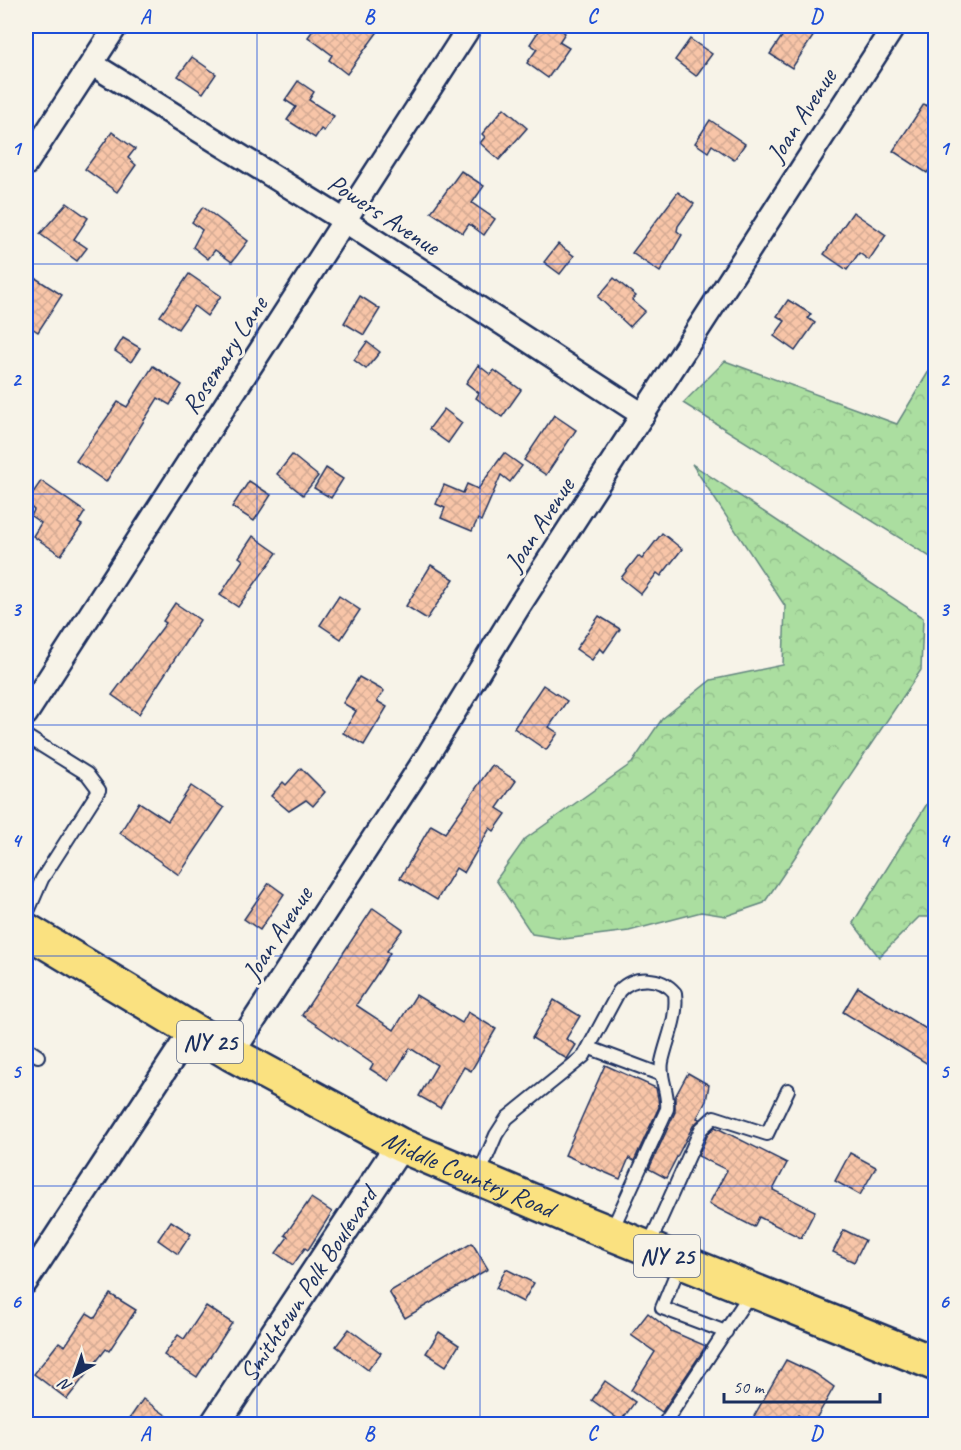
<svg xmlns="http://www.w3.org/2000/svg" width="961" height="1450" font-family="Caveat,sans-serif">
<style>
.forest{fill:url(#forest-crowns);stroke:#63867f;stroke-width:1.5}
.building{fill:url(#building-cross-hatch);stroke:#1b2f5e;stroke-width:1.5}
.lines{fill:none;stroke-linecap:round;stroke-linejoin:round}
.service-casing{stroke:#1b2f5e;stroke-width:16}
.minor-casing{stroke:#1b2f5e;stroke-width:27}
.tertiary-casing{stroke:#1b2f5e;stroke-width:33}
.primary-casing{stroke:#1b2f5e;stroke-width:38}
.service{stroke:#f7f3e8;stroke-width:12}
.minor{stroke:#f7f3e8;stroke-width:22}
.tertiary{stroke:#f7f3e8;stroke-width:28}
.primary{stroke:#fae180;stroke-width:33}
.grid{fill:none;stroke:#1d4ed8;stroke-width:1.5;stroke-opacity:0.55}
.labels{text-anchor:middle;stroke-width:6;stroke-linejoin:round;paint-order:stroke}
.shield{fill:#f7f3e8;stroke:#5d6a87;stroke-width:1.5}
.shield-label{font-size:24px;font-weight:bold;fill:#1b2f5e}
.street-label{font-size:26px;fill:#1b2f5e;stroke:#f7f3e8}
.neatline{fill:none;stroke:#1d4ed8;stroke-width:2}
.grid-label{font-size:20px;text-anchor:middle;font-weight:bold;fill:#1d4ed8}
</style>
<defs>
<pattern id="forest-crowns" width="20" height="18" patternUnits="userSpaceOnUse" patternTransform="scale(1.5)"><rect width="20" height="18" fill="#abdea0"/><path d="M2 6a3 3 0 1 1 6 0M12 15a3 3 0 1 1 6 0" fill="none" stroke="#93bf8c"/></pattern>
<pattern id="building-cross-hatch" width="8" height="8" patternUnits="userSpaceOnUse" patternTransform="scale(1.5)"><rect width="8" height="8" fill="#f8c5a8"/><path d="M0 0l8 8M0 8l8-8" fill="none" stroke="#d4aa93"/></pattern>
</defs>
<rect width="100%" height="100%" fill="#f7f3e8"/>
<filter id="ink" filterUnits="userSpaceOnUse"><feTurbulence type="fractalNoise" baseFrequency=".0167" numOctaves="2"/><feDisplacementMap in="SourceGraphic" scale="12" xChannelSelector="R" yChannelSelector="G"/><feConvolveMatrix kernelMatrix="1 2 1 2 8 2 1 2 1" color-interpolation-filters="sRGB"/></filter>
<g filter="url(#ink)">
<g class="forest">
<path d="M725 361 897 424 935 361V560L683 403Z"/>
<path d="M692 464 923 618 921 670 764 903 726 916 701 912 629 931 564 939 532 934 496 880 525 839 632 763 662 719 711 680 783 665 785 606Z"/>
<path d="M935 791V917H919L879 957 853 923Z"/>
</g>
<g class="building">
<path d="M316 26H382L347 74 329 60 332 55 308 37Z"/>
<path d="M542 26H555L565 33 559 42 569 48 548 78 527 63 537 49 530 44Z"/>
<path d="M789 26H820L792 68 770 54Z"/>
<path d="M690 39 712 54 696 76 675 60Z"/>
<path d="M192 57 216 74 203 93 178 76Z"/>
<path d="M298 81 314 92 309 100 334 116 324 131 321 129 315 138 287 120 296 107 285 100Z"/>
<path d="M924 104 936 112V160L927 173 893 151Z"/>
<path d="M504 108 527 128 499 160 480 143 485 137 482 134Z"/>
<path d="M710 120 745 144 734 160 712 145 708 152 695 143Z"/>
<path d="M112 132 135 149 128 158 136 165 117 192 85 169Z"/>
<path d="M461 171 484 186 472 203 495 219 484 235 469 224 463 233 431 212Z"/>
<path d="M678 192 694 204 678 226 677 231 682 235 660 272 632 253Z"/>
<path d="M67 203 88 218 74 239 87 248 77 261 40 234Z"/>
<path d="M203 207 248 241 232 262 215 250 208 259 193 247 202 230 192 222Z"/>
<path d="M853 212 886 235 869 260 859 253 847 270 824 254Z"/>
<path d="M558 244 574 256 560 274 544 262Z"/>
<path d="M26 272 62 295 38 332 26 324Z"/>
<path d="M189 274 221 296 207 316 194 306 178 329 160 316Z"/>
<path d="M614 278 636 296 632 300 645 311 630 327 598 297Z"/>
<path d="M360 296 380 309 364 335 344 323Z"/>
<path d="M788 300 811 314 808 318 815 323 795 351 774 336 785 321 777 316Z"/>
<path d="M123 338 140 348 131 362 115 351Z"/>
<path d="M367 342 380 352 366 369 354 360Z"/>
<path d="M478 365 491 375 494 370 521 390 502 417 476 398 479 393 466 383Z"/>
<path d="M153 366 182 385 170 405 158 398 106 482 76 461 118 402 127 407Z"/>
<path d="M444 409 462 423 448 443 429 429Z"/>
<path d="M554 415 576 430 546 475 524 460Z"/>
<path d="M504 453 522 466 510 482 501 475 481 521 478 519 472 531 441 518 445 508 436 504 444 485 463 493 467 484 478 489Z"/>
<path d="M292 455 318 476 303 495 277 474Z"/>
<path d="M326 468 343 479 331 498 314 488Z"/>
<path d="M41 481 85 512 78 523 82 525 61 555 33 536 41 523 31 516 34 510 26 503Z"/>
<path d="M249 481 271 495 254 521 232 507Z"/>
<path d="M662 533 682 549 661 576 657 573 641 594 621 578 638 556 642 559Z"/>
<path d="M253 536 277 553 238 607 220 595 243 560 239 557Z"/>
<path d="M431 565 454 579 427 619 406 606Z"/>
<path d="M339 596 360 610 341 639 320 625Z"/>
<path d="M175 603 200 620 139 714 112 695 166 623 163 621Z"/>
<path d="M599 616 620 629 604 652 600 648 592 660 576 649Z"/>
<path d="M359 677 384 691 377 701 387 707 364 745 343 733 356 711 343 703Z"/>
<path d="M543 685 567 701 549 727 558 733 546 750 514 728Z"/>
<path d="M492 765 516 781 497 808 506 814 494 831 490 828 464 873 456 868 437 900 400 878 431 825 445 833Z"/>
<path d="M301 768 325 792 313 806 306 800 289 811 271 796 283 782 286 785Z"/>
<path d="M191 786 224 808 179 875 120 833 139 802 168 821Z"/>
<path d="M269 883 284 894 260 930 244 919Z"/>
<path d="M373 908 403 929 387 951 390 953 381 968 356 1005 394 1030 416 995 462 1023 468 1012 496 1029 471 1071 464 1067 440 1108 419 1096 437 1065 410 1048 389 1081 370 1069 373 1064 302 1015Z"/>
<path d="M858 987 936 1035V1069L843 1012Z"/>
<path d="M554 1000 580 1016 566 1039 576 1045 567 1059 532 1038Z"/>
<path d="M605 1065 656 1088 658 1098 659 1107 634 1161 629 1158 620 1179 565 1155Z"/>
<path d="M688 1073 709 1085 706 1101 697 1118 700 1119 693 1126 666 1178 649 1169 675 1112V1097Z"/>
<path d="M715 1127 787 1163 773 1190 815 1211 801 1238 759 1217 754 1227 709 1204 727 1170 698 1156 708 1134Z"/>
<path d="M850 1153 876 1167 860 1195 835 1181Z"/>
<path d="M311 1198 332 1212 308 1250 305 1248 293 1265 276 1253 288 1237 285 1235Z"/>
<path d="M171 1221 191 1234 178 1254 158 1240Z"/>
<path d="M844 1230 865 1240 854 1262 833 1252Z"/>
<path d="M472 1243 488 1269 405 1318 389 1292Z"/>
<path d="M506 1269 534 1283 523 1302 496 1288Z"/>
<path d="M110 1294 136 1310 109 1351 106 1349 67 1399 34 1374 59 1342 65 1346 87 1313 95 1318Z"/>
<path d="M206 1306 232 1323 197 1377 164 1355 178 1335 184 1339Z"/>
<path d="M648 1313 671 1331 706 1346 662 1412 631 1390 655 1352 631 1335Z"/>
<path d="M349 1329 381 1353 368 1370 336 1346Z"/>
<path d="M439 1332 459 1345 446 1366 426 1353Z"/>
<path d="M786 1360 816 1374 834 1387 813 1424 798 1415 792 1425H749Z"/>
<path d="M605 1381 635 1402 621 1421 592 1400Z"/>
<path d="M143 1399 180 1425H125Z"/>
</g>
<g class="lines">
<g class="service-casing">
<g id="service">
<path d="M26 736 87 774 99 790 42 879 26 916"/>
<path d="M26 1048 38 1056"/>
<path d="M590 1048 662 1075"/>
<path d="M478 1177 496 1135 507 1118 584 1056 619 991C634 975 661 976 675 993 678 1019 667 1038 662 1062 659 1078 669 1092 667 1109L611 1232"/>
<path d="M648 1247 701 1129 714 1117 767 1134 788 1090"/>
<path d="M680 1264 662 1308 726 1332"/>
<path d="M664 1424 752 1291"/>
</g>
</g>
<g class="minor-casing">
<g id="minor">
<path d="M92 64 345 221 643 415"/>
<path d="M26 164 116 26"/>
<path d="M26 714 470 26"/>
<path d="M232 1054 426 758 519 606 894 26"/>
<path d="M26 1282 191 1031"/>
</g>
</g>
<g class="tertiary-casing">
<g id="tertiary">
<path id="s1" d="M215 1424 400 1145"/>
</g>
</g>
<g class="primary-casing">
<g id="primary">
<path id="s2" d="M26 930 232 1054 400 1145 568 1216 936 1364"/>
</g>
</g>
<use href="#service" class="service"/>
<use href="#minor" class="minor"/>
<use href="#tertiary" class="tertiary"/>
<use href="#primary" class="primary"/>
</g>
</g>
<path class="grid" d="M257 26V1424M480 26V1424M704 26V1424M26 264H936M26 494H936M26 725H936M26 956H936M26 1186H936"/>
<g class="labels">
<g class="shield">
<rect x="177" y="1021" width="66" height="42" rx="4.5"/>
<rect x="634" y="1235" width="66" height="42" rx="4.5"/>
</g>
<g class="shield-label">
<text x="210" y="1050">NY 25</text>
<text x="667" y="1264">NY 25</text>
</g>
<g class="street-label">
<text transform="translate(801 115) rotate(-57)" y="9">Joan Avenue</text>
<text transform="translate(384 214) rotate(33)" y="9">Powers Avenue</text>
<text transform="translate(224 355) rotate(-57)" y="9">Rosemary Lane</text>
<text transform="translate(539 524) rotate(-57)" y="9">Joan Avenue</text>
<text transform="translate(277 933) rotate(-57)" y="9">Joan Avenue</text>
<text dy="9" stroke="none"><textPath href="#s2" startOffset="506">Middle Country Road</textPath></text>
<text dy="9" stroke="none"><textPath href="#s1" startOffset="168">Smithtown Polk Boulevard</textPath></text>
</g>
</g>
<rect width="961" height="1450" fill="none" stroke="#f7f3e8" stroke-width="66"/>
<g transform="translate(75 1375) rotate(220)" stroke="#f7f3e8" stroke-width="4.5" paint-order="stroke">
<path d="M0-4.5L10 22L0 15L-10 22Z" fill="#1b2f5e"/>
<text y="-9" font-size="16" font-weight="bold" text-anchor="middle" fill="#1b2f5e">N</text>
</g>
<path d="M724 1393v9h156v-9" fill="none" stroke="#1b2f5e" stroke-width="3"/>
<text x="733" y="1393" font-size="18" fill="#1b2f5e" stroke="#f7f3e8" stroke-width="4.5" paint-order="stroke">50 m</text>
<rect x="33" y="33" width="895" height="1384" class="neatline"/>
<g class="grid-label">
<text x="145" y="23">A</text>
<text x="369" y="23">B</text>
<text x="592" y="23">C</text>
<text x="816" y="23">D</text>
<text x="16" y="155">1</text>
<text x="944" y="155">1</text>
<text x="16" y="386">2</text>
<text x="944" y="386">2</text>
<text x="16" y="616">3</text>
<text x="944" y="616">3</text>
<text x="16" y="847">4</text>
<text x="944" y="847">4</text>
<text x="16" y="1078">5</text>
<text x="944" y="1078">5</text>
<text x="16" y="1308">6</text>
<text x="944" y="1308">6</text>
<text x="145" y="1440">A</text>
<text x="369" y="1440">B</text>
<text x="592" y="1440">C</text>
<text x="816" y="1440">D</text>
</g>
</svg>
